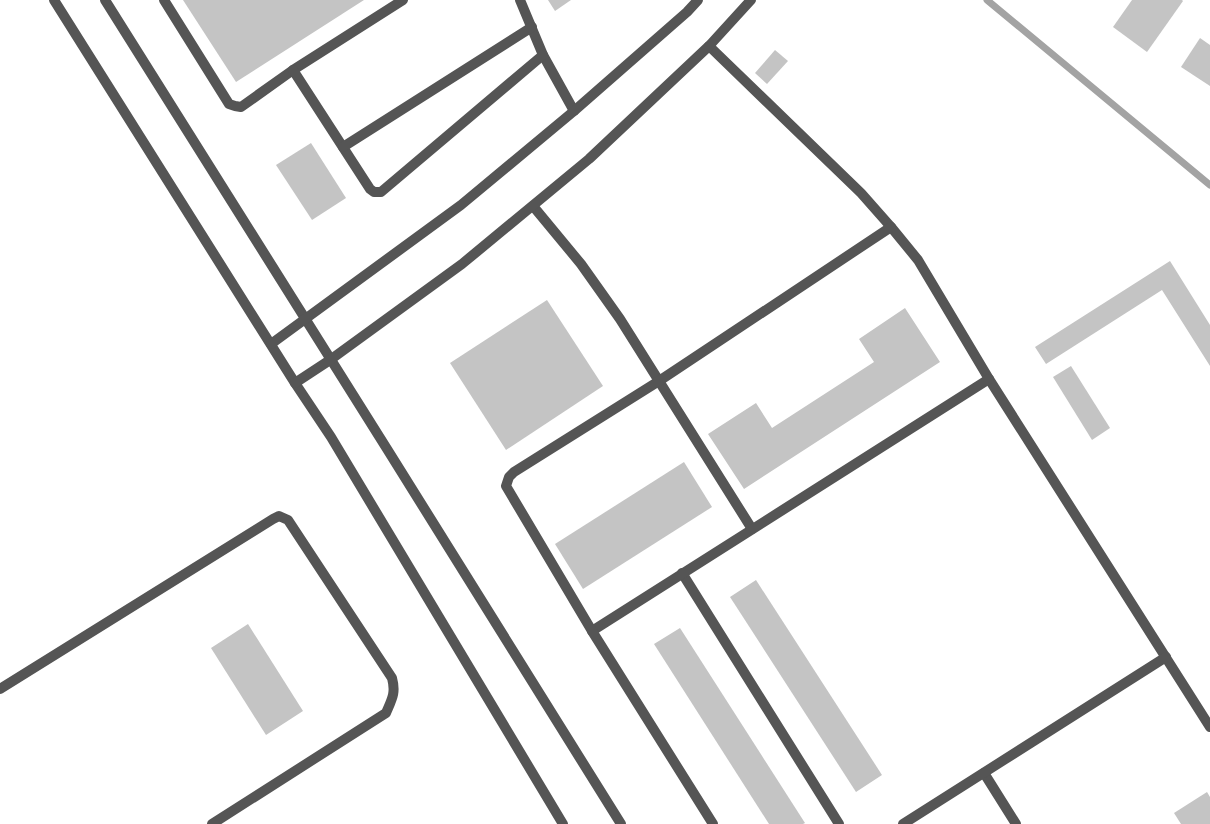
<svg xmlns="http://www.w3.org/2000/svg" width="1210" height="824" font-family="'Alegreya Sans',sans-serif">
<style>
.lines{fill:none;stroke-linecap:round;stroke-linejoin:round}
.stream{stroke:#a3a3a3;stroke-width:7}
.building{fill:#c4c4c4}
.minor{stroke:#555;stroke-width:10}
</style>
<rect width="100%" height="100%" fill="#fff"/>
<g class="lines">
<path class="stream" d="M987 0 1210 185"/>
</g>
<g class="building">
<path d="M183 0H364L236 82Z"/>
<path d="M548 0H571L555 11Z"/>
<path d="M1132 0H1182L1183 1 1147 52 1113 27Z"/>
<path d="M1200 38 1210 45V86L1181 67Z"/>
<path d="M775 50 788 61 767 84 755 73Z"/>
<path d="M311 143 346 198 312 220 276 165Z"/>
<path d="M1170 261 1210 325V366L1162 290 1046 364 1035 347Z"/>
<path d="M547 300 603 386 506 450 450 363Z"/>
<path d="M905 308 940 362 744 489 708 434 756 403 772 428 874 362 859 339Z"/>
<path d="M1071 366 1110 428 1092 440 1053 377Z"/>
<path d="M684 462 712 507 583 589 555 544Z"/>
<path d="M756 580 882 775 856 792 730 597Z"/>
<path d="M248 624 303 711 266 735 211 648Z"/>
<path d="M680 628 805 823 803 824H769L654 644Z"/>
<path d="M1207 792 1210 797V824H1181L1174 813Z"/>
</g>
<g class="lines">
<g class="minor">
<path d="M54 0 295 383 331 437 563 824"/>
<path d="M105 0C279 274 449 549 621 824"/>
<path d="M164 0 229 104 235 106 241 107 293 70 403 0"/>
<path d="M520 0 543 55 574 111"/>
<path d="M709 46 861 193 891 227 918 260 989 379 1210 727"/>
<path d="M293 70 370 189 374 192H381L543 55"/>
<path d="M343 147 532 27"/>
<path d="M533 206 581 264 620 319 752 529"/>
<path d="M271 344 461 205 574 111 687 12 698 0"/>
<path d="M295 383 330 360 462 264 589 159 709 46 751 0"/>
<path d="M682 573 839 824"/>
<path d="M592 631 989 379"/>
<path d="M0 689 273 519 279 516 288 520 392 678C396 693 392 699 386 713L212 824"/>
<path d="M984 773 1016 824"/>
<path d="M713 824 592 631 506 486 509 477 514 472 659 381 891 227"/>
<path d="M903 824 1166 657"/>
</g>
</g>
</svg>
